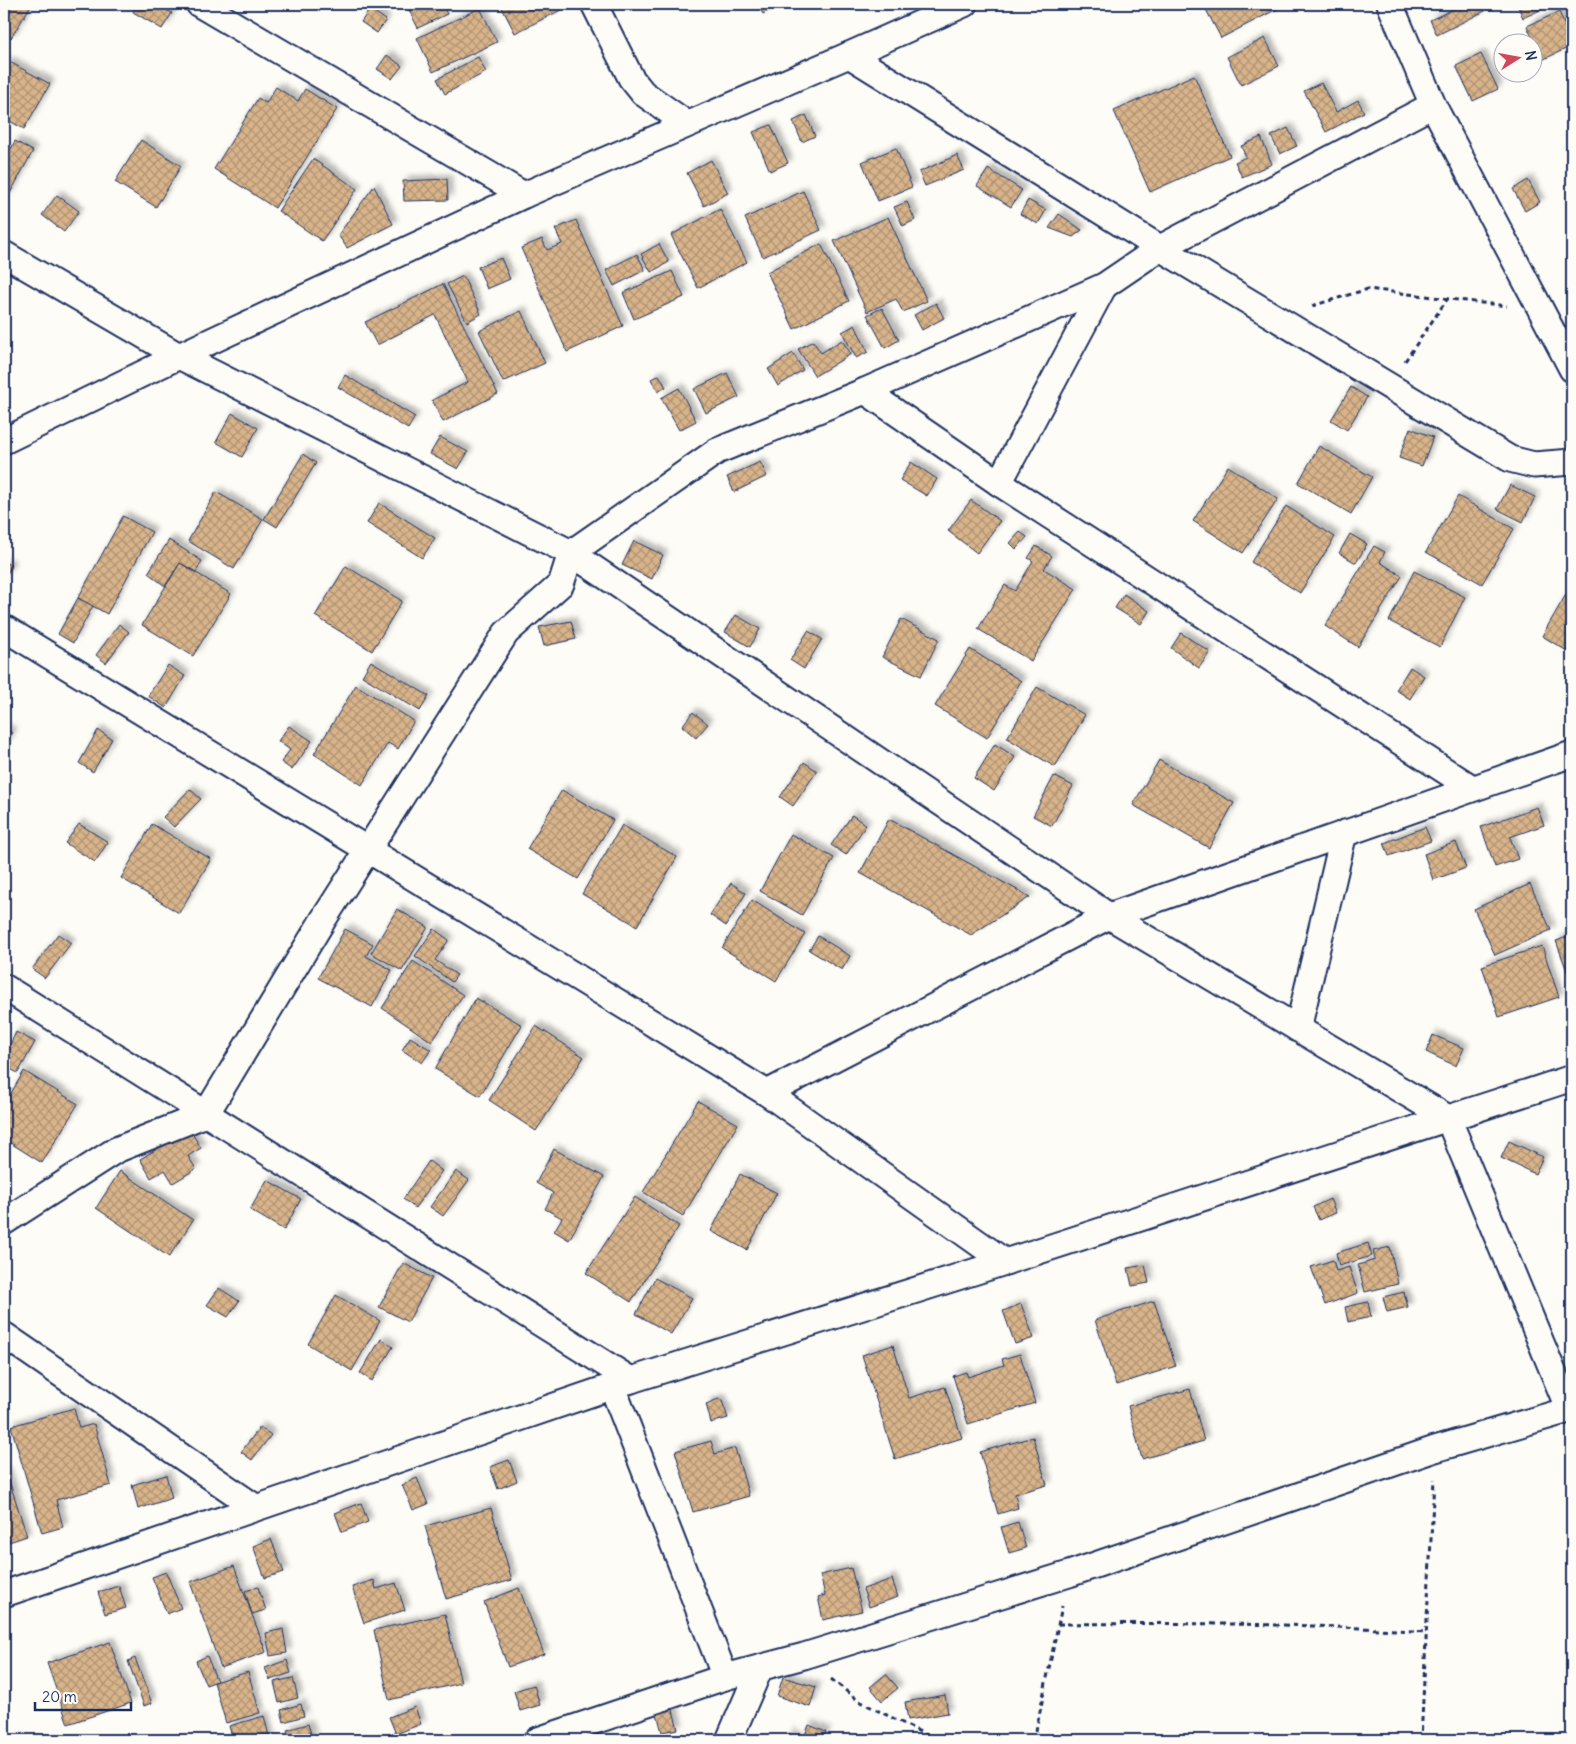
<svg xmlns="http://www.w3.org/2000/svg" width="1576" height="1744" font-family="Delius,sans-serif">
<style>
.building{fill:url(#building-cross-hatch);stroke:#1b2f5e;filter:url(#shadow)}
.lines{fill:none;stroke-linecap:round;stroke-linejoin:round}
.minor-casing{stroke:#1b2f5e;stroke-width:29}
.path{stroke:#1b2f5e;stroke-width:3;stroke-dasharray:5 4;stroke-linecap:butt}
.minor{stroke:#fdfcf7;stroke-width:25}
</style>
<defs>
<pattern id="building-cross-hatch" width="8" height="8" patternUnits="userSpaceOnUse" patternTransform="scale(1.25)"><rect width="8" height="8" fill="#d9b48a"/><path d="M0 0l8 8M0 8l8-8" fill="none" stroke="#af9374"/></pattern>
<filter id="shadow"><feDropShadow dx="4.5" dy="-4.5" stdDeviation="2.5" flood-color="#0004"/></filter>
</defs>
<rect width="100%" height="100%" fill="#fdfcf7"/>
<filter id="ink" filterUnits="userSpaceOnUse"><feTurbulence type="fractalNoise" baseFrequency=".02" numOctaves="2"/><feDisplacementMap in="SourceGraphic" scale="10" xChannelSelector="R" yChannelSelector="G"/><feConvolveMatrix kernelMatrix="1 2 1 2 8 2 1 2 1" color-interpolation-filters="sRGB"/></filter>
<g filter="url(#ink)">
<g class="building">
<path d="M4 4H32L11 38 4 34Z"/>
<path d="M138 4H156L172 13 162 29 133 12Z"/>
<path d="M406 4H442L447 14 418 28Z"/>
<path d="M500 4H565L567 7 515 33Z"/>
<path d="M757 4H781L763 14Z"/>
<path d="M1203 4H1274L1277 9 1221 38Z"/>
<path d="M1465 4H1481L1485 11 1437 35 1430 20Z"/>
<path d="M1517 4H1553L1523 18Z"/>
<path d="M1562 4H1572V24Z"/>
<path d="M480 8 497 42 433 72 417 38Z"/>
<path d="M370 9 386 20 377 33 361 22Z"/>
<path d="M1559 12 1572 42V46L1542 60 1527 26Z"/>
<path d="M1265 38 1279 66 1241 85 1227 57Z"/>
<path d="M1481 54 1498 89 1473 101 1456 66Z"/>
<path d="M387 55 402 66 392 79 377 69Z"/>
<path d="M478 57 486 72 445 94 437 79Z"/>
<path d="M8 61 50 84 24 129 4 118V69Z"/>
<path d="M1194 75 1230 156 1150 192 1114 111Z"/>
<path d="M1321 83 1336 112 1358 100 1364 112 1326 132 1304 91Z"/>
<path d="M276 87 298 101 305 89 337 109 275 208 214 169 258 98 266 103Z"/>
<path d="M806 115 815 136 802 142 793 121Z"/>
<path d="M771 125 788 163 770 171 753 132Z"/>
<path d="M1288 128 1297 146 1280 154 1271 136Z"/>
<path d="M1261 137 1272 164 1242 177 1235 162 1246 157 1241 146Z"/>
<path d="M141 140 181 166 156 207 115 182Z"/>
<path d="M15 141 33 151 8 197 4 195V161Z"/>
<path d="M896 148 912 187 878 201 862 162Z"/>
<path d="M957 155 964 170 925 186 919 172Z"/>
<path d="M313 159 357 189 322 241 278 211Z"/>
<path d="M711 160 728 193 704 206 687 173Z"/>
<path d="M988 169 1022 190 1011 207 977 186Z"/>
<path d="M447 179 448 200 404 201 403 181Z"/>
<path d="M1528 180 1540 202 1525 211 1513 189Z"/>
<path d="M374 186 393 224 347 248 338 235Z"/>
<path d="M803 191 821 230 763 257 745 218Z"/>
<path d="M57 195 79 211 64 232 42 215Z"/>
<path d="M1028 200 1046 210 1038 224 1020 214Z"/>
<path d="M907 202 915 220 903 226 894 207Z"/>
<path d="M720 209 747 262 698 288 671 235Z"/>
<path d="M1059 214 1082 230 1073 237 1049 228Z"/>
<path d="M888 217 927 301 903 312 896 299 867 312 834 241Z"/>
<path d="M576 220 623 326 567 352 521 248 542 239 547 250 562 244 555 229Z"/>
<path d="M659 244 669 262 651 272 641 254Z"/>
<path d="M821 244 849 301 794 329 767 272Z"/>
<path d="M637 254 645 270 614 286 606 270Z"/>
<path d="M501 258 510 279 487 289 478 267Z"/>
<path d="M672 271 684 297 634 319 623 293Z"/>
<path d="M463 276 481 314 467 322 447 284Z"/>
<path d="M443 284 498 394 443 422 432 400 468 382 435 315 377 345 365 322Z"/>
<path d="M936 303 944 318 922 330 914 315Z"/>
<path d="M882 308 899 340 885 348 867 315Z"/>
<path d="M521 311 545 363 503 382 479 331Z"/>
<path d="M855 325 868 352 856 358 842 332Z"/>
<path d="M842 340 851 354 815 376 798 349 813 341 821 353Z"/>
<path d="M793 353 803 370 778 386 768 369Z"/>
<path d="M727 373 739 397 706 413 694 389Z"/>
<path d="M345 375 415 417 408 429 338 387Z"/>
<path d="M659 375 666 387 658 392 651 379Z"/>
<path d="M1351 387 1367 397 1347 430 1331 420Z"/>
<path d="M679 388 696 421 679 430 661 398Z"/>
<path d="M232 413 258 428 242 457 216 442Z"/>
<path d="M1410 428 1433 437 1422 466 1399 458Z"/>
<path d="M440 437 468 452 458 469 430 454Z"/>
<path d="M1319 446 1372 477 1351 514 1298 483Z"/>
<path d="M303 454 316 463 277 527 264 519Z"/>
<path d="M760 462 767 476 734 492 727 477Z"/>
<path d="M911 462 937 479 927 496 900 480Z"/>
<path d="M1228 466 1278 499 1243 553 1193 521Z"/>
<path d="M1510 485 1535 497 1523 522 1497 509Z"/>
<path d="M216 492 263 519 234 569 188 541Z"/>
<path d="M1458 496 1514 529 1482 584 1426 552Z"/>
<path d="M971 500 1000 521 977 553 948 531Z"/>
<path d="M379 503 435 538 422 558 367 523Z"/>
<path d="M1286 506 1335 537 1300 593 1251 562Z"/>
<path d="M123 516 152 532 107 614 78 598Z"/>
<path d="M1020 532 1027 537 1016 549 1010 543Z"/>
<path d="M1350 534 1367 544 1356 563 1339 553Z"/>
<path d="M169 540 202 561 196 572 180 563 165 586 148 573Z"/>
<path d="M634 541 663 555 652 579 622 565Z"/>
<path d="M1036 546 1052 556 1044 569 1076 589 1031 661 978 629 1005 585 1015 591 1033 561 1028 558Z"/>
<path d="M1374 546 1385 552 1380 562 1402 576 1358 647 1325 626Z"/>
<path d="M4 561 12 567 4 577Z"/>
<path d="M180 563 231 594 193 656 142 625Z"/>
<path d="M346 566 402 601 372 651 315 616Z"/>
<path d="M1414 571 1465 597 1440 647 1389 621Z"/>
<path d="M1572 584V654L1542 636Z"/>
<path d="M1124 594 1149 611 1141 624 1115 608Z"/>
<path d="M78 598 93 606 73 643 58 634Z"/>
<path d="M736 615 760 629 750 647 725 632Z"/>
<path d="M901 619 939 639 921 676 882 657Z"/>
<path d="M571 621 576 639 544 646 539 627Z"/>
<path d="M119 624 129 632 106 663 96 655Z"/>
<path d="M808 631 822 639 804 669 790 660Z"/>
<path d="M1181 633 1210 652 1199 668 1171 648Z"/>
<path d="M970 649 1021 681 987 738 935 706Z"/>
<path d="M371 661 429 696 420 711 362 676Z"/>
<path d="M168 665 185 676 166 708 148 696Z"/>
<path d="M1410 667 1424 676 1410 699 1396 690Z"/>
<path d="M356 685 414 721 398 749 388 743 362 785 314 754Z"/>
<path d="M1037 687 1085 715 1055 767 1007 738Z"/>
<path d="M693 712 708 724 696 738 682 726Z"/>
<path d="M289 726 312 741 292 770 281 762 290 750 278 741Z"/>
<path d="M4 728 12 733 4 747Z"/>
<path d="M98 730 112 739 93 772 79 763Z"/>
<path d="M995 744 1015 757 994 791 974 778Z"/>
<path d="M1159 760 1234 803 1209 848 1133 805Z"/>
<path d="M804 762 817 771 793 806 780 797Z"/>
<path d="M1054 776 1073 786 1052 826 1033 816Z"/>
<path d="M190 789 201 799 174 827 163 817Z"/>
<path d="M562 790 613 820 578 879 527 849Z"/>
<path d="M1537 807 1544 825 1510 837 1518 859 1495 867 1481 827Z"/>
<path d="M852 815 866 825 846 855 831 845Z"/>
<path d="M889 819 1030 897 971 935 860 873Z"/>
<path d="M79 824 108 842 95 862 65 843Z"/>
<path d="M152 824 211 859 179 913 121 878Z"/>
<path d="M622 825 677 857 637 926 582 894Z"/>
<path d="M1425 827 1431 841 1389 856 1384 843Z"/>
<path d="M791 834 834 858 802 915 760 891Z"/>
<path d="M1456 842 1466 868 1433 880 1424 854Z"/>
<path d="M731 883 746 893 726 926 710 915Z"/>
<path d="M1530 884 1551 930 1495 955 1474 909Z"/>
<path d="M752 900 805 934 776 981 722 948Z"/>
<path d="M397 909 428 927 402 971 371 953Z"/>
<path d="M345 929 373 944 366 956 392 970 372 1007 318 978Z"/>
<path d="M434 929 449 940 435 960 457 975 452 982 415 956Z"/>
<path d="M58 934 71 943 45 978 32 969Z"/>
<path d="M1572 935V985L1556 941Z"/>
<path d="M818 936 850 956 842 970 809 950Z"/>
<path d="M1542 946 1559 997 1499 1017 1482 966Z"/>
<path d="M413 961 463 995 432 1042 382 1008Z"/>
<path d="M476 998 522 1025 480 1096 435 1069Z"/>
<path d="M536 1026 584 1057 536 1131 489 1100Z"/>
<path d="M16 1032 35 1042 18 1073 4 1066V1056Z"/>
<path d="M1433 1035 1464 1048 1456 1066 1426 1052Z"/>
<path d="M410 1037 431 1050 422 1063 402 1050Z"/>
<path d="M24 1071 78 1104 42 1163 4 1139V1105Z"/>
<path d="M698 1101 738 1124 683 1216 643 1192Z"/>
<path d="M190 1130 201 1148 188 1156 196 1169 173 1183 165 1170 151 1178 140 1159Z"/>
<path d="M1509 1141 1543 1157 1535 1174 1501 1158Z"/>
<path d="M554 1149 604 1177 569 1240 554 1231 562 1218 545 1209 553 1193 536 1183Z"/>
<path d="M429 1161 442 1171 415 1208 403 1199Z"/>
<path d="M120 1171 193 1220 169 1257 96 1208Z"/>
<path d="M456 1171 469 1180 443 1216 430 1207Z"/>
<path d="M740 1174 777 1193 747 1250 711 1231Z"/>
<path d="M267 1180 301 1199 284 1230 250 1210Z"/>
<path d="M635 1197 679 1226 631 1302 586 1273Z"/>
<path d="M1330 1199 1336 1213 1319 1220 1313 1207Z"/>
<path d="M1368 1243 1372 1256 1339 1266 1336 1253Z"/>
<path d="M1390 1247 1398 1284 1365 1292 1358 1265 1375 1260 1373 1251Z"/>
<path d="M1333 1260 1336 1271 1349 1267 1358 1293 1325 1305 1311 1267Z"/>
<path d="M403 1263 432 1278 408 1322 379 1307Z"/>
<path d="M1145 1265 1149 1283 1132 1286 1128 1268Z"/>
<path d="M655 1278 692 1298 671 1334 636 1314Z"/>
<path d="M219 1288 239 1301 228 1317 207 1305Z"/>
<path d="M1404 1292 1408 1307 1387 1312 1383 1297Z"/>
<path d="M336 1295 380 1321 352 1371 308 1344Z"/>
<path d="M1154 1301 1176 1366 1116 1385 1095 1320Z"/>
<path d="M1368 1302 1371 1317 1348 1322 1345 1307Z"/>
<path d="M1021 1304 1034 1338 1015 1344 1003 1311Z"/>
<path d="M381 1339 393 1347 372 1381 360 1373Z"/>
<path d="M893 1345 909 1398 945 1387 962 1438 895 1459 862 1355Z"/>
<path d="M1020 1354 1035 1403 968 1424 953 1376 966 1372 968 1377 1004 1365 1002 1359Z"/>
<path d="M1190 1389 1204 1441 1142 1459 1128 1406Z"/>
<path d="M721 1398 728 1418 711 1423 706 1404Z"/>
<path d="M74 1408 79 1428 94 1424 111 1485 56 1500 63 1527 42 1533 11 1426Z"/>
<path d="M260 1427 271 1435 252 1460 241 1452Z"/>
<path d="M1033 1437 1047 1485 1015 1494 1018 1508 998 1514 980 1452Z"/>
<path d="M711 1441 715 1454 735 1448 749 1496 693 1512 675 1451Z"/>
<path d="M509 1460 517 1481 498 1489 490 1467Z"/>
<path d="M6 1471 27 1536 9 1542 4 1527V1472Z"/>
<path d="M166 1475 172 1498 138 1509 132 1485Z"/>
<path d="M417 1478 428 1504 413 1510 402 1485Z"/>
<path d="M361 1503 368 1522 342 1532 335 1513Z"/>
<path d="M491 1508 512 1580 446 1599 425 1526Z"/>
<path d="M1018 1522 1026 1548 1009 1553 1001 1527Z"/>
<path d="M271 1539 284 1572 265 1578 253 1546Z"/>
<path d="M234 1566 266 1652 221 1668 190 1582Z"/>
<path d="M851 1568 862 1611 823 1620 818 1597 825 1595 820 1575Z"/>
<path d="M166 1572 181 1608 167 1614 152 1577Z"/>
<path d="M892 1579 898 1597 869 1607 863 1589Z"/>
<path d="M374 1580 376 1589 396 1583 405 1610 364 1623 352 1587Z"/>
<path d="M119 1586 126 1608 105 1614 98 1592Z"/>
<path d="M258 1587 266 1610 252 1614 245 1591Z"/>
<path d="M519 1588 544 1654 508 1667 484 1602Z"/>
<path d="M445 1614 461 1683 389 1700 374 1630Z"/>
<path d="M283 1629 287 1653 270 1656 266 1633Z"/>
<path d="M110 1642 131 1703 68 1724 47 1663Z"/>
<path d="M207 1656 217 1681 206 1685 196 1661Z"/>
<path d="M135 1658 152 1703 144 1706 128 1661Z"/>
<path d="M287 1660 291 1673 270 1680 265 1668Z"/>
<path d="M248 1672 260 1713 226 1723 214 1682Z"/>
<path d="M886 1674 898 1688 882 1701 870 1687Z"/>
<path d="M783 1677 816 1687 810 1707 777 1696Z"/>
<path d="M293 1678 298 1698 279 1703 274 1682Z"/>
<path d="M534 1685 540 1705 520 1711 514 1691Z"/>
<path d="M945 1695 948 1713 908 1720 905 1702Z"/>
<path d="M671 1703 678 1729 662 1732 655 1706Z"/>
<path d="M301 1704 304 1716 284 1722 281 1710Z"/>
<path d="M415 1707 421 1724 396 1734 389 1717Z"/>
<path d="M264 1716 270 1740H233L229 1726Z"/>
<path d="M308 1724 313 1740H290L287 1730Z"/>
<path d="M809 1725 826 1732 822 1740H786L789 1733 803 1740Z"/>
</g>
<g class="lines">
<g class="minor-casing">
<g id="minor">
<path d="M199 4 524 195"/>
<path d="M594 4 631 78 643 93 687 124"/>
<path d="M1390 4 1433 105 1572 369"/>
<path d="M849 55 1160 248 1510 459 1534 465 1572 462"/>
<path d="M4 254 179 356 571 553 1109 916 1448 1118 1569 1410"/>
<path d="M865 391 999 483 1472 788"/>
<path d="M4 441 179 356 524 195 849 55 964 4"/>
<path d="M999 483 1104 286"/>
<path d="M4 628 767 1093 1005 1262"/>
<path d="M4 987 631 1380"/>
<path d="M1298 1029 1344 833"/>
<path d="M767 1093 1109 916 1572 754"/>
<path d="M4 1222 116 1150 206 1114 323 920 506 633 561 584 571 553 717 451 865 391 1104 286 1160 248 1433 105"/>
<path d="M4 1335 255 1507"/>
<path d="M612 1386 725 1677"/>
<path d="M4 1594 631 1380 1005 1262 1572 1078"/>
<path d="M538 1740 725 1677 804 1656 1069 1574 1435 1449 1572 1409"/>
<path d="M729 1740 760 1668"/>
</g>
</g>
<g class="path">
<path d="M1312 306 1368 289 1507 306"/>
<path d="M1405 361 1448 298"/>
<path d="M1058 1624C1181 1623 1304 1623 1426 1632"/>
<path d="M831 1679 859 1701 936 1740"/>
<path d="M1034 1740 1062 1606"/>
<path d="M1421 1740 1434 1479"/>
</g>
<use href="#minor" class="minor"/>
</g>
</g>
<rect width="1576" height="1744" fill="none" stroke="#fdfcf7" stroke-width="20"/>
<rect x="10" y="10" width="1556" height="1724" fill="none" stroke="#1b2f5e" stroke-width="2" filter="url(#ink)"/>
<g transform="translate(1518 58) rotate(79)"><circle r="24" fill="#fdfcf7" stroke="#a3aaba"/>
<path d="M0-4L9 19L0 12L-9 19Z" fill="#d1495b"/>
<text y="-8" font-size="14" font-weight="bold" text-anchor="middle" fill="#1b2f5e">N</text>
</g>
<path d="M35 1702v8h96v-8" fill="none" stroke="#1b2f5e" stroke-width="2.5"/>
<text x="42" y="1702" font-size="15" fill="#1b2f5e" stroke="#fdfcf7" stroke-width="4" paint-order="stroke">20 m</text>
</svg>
